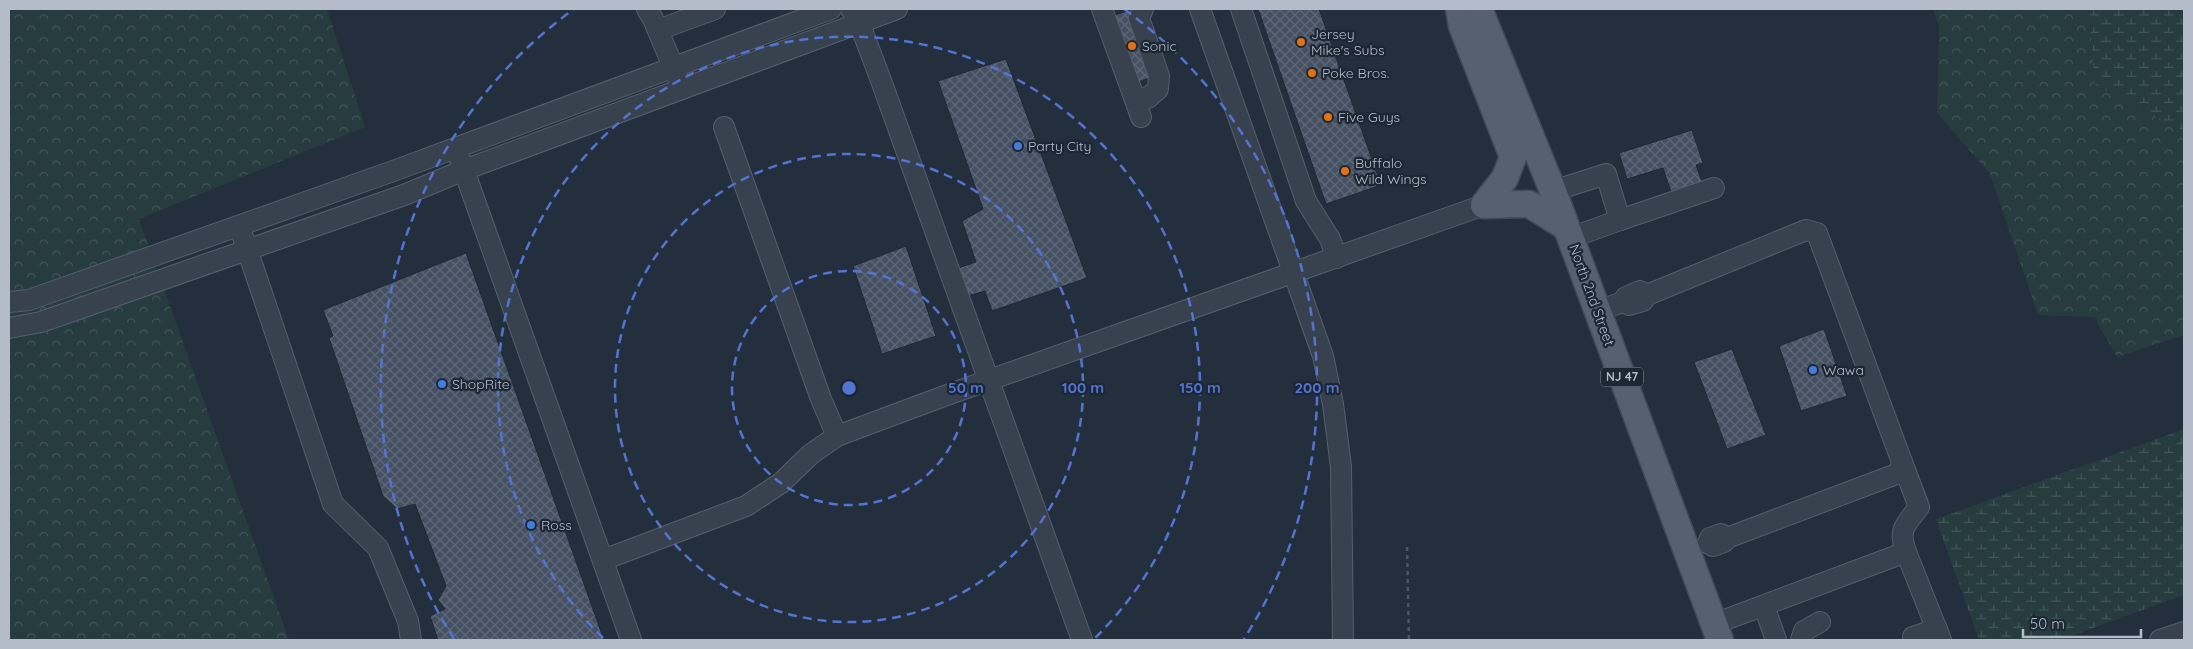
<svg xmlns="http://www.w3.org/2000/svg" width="2193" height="649" font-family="Quicksand,sans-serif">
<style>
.forest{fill:url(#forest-crowns)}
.wetland{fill:url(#wetland-marsh)}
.building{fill:url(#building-cross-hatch);stroke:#1f2835}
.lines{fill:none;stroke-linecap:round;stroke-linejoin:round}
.minor-casing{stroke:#565f6c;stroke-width:22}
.major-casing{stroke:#414a57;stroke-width:29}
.path{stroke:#44595c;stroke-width:2.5;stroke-dasharray:4 4;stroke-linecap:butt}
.minor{stroke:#38414e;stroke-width:20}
.major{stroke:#56606e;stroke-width:26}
.ring{fill:none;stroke:#5274d3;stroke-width:2.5;stroke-dasharray:9 6}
.food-dot{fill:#e8710a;stroke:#1d2633;stroke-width:2}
.shop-dot{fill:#3f7fe0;stroke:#1d2633;stroke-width:2}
.labels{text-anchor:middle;stroke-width:4.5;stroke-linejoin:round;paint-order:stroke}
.shield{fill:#1d2633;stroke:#878f9c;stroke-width:1}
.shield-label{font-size:12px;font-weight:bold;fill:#b4bcc9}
.poi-label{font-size:14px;fill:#b4bcc9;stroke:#1d2633;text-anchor:start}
.street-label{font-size:14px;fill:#b4bcc9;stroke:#1d2633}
.centre{fill:#5274d3;stroke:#1d2633;stroke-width:2.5}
.ring-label{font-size:15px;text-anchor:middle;font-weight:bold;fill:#5274d3;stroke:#1d2633;stroke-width:4.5;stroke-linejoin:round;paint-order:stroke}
</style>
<defs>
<pattern id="forest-crowns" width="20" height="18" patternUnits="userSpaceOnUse" patternTransform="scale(1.25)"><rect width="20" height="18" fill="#263c3f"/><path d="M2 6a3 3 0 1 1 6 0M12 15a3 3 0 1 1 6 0" fill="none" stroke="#435659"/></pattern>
<pattern id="wetland-marsh" width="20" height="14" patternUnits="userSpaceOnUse" patternTransform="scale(1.25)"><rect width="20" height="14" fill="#263c3f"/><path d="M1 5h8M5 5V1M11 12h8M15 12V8" fill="none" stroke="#435659"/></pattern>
<pattern id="building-cross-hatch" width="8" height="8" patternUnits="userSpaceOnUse" patternTransform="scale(1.25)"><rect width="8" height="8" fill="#455162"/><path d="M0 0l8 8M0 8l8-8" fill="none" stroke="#5d6877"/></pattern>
</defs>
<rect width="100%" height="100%" fill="#242f3e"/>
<g class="forest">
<path d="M9 9H327L365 127 139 219 289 640H9Z"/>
<path d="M1933 9H2089L2095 85 2184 131V335L2117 357 2094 317 2038 315 1990 174 1937 113 1939 27Z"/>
</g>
<g class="wetland">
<path d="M2089 9H2184V131L2095 85Z"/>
<path d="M2184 429V595L2060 640H1979L1936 519Z"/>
</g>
<g class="building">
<path d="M1258 9H1319L1381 185 1326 204Z"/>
<path d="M1130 10 1153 77 1135 83 1112 16Z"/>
<path d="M1006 59 1087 278 992 311 985 291 964 297 955 269 976 262 962 221 983 209 938 81Z"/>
<path d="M1692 130 1703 163 1696 165 1703 185 1672 195 1663 168 1627 179 1619 153Z"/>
<path d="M906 246 936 336 882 354 853 266Z"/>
<path d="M466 253 604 640H438L430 616 445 609 438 600 446 586 415 504 397 509 383 496 329 338 333 336 323 310Z"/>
<path d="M1824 329 1847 396 1801 411 1779 346Z"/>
<path d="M1732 349 1766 435 1727 449 1694 362Z"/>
</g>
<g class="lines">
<g class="minor-casing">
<g id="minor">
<path d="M647 9 653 19 678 78"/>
<path d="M851 9 859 22 883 86 1082 640"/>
<path d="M1102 9 1134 97 1148 98 1158 89 1159 76 1139 18 1143 9"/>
<path d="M1200 9 1323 356 1333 404 1341 467 1343 640"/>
<path d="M1241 9 1306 201 1330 239 1337 258"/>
<path d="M658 30 715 9"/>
<path d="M1134 97 1141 117"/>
<path d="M724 127 821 399 837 436"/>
<path d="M460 159 631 640"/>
<path d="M1553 191 1606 174 1620 220 1570 238"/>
<path d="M1620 220 1714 188"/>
<path d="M243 237 333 504 378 548 408 621 411 640"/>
<path d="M1647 295 1806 230 1817 233 1902 462 1899 473 1727 538 1724 542 1713 546 1708 543 1710 538 1721 534 1727 538"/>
<path d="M9 302 29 300 396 170 831 9"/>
<path d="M1598 311 1623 302 1626 297 1640 291 1647 295 1643 301 1629 305 1623 302"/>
<path d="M9 328 41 322 404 195 464 170 897 9"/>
<path d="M1906 552 1941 640"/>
<path d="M603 560 746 506 781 483 811 454 837 436 947 395 1484 205"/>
<path d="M1764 606 1776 640"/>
<path d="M1714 624 1906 552C1898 528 1905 526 1919 507L1902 462"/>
<path d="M1913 637 1937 629"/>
<path d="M1801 640 1804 631 1820 622"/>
<path d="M2160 640 2184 632"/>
</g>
</g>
<g class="major-casing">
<g id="major">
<path d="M1459 9 1462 26 1513 157 1505 178 1484 205"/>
<path d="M1479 9 1553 191 1720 640"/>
<path d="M1484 205 1529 204 1566 227"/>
</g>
</g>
<path class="path" d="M1407 547 1409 640"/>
<use href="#minor" class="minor"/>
<use href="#major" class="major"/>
</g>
<g class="ring">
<circle cx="849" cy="388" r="117"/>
<circle cx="849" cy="388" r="234"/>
<path d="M603 638A351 351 0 1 1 1095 638"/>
<path d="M454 639A468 468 0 0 1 574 9M1124 9A468 468 0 0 1 1244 639"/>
</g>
<g class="food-dot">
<circle cx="1301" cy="42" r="5"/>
<circle cx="1132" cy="46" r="5"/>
<circle cx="1312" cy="73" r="5"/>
<circle cx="1328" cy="117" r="5"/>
<circle cx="1345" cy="171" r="5"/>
</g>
<g class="shop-dot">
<circle cx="1018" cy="146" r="5"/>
<circle cx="1813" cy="370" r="5"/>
<circle cx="442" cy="384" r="5"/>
<circle cx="531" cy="525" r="5"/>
</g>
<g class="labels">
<rect class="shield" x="1601" y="367.5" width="42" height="19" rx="4"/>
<g class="shield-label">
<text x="1622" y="381">NJ 47</text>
</g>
<g class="poi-label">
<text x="1311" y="39">Jersey<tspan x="1311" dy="16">Mike's Subs</tspan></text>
<text x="1142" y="51">Sonic</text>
<text x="1322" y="78">Poke Bros.</text>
<text x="1338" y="122">Five Guys</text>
<text x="1028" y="151">Party City</text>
<text x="1355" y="168">Buffalo<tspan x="1355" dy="16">Wild Wings</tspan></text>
<text x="1823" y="375">Wawa</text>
<text x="452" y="389">ShopRite</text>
<text x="541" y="530">Ross</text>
</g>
<g class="street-label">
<text transform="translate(1592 295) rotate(70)" y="5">North 2nd Street</text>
</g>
</g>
<circle cx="849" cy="388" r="8" class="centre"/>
<g class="ring-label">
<text x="966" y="393">50 m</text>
<text x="1083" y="393">100 m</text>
<text x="1200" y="393">150 m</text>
<text x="1317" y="393">200 m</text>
</g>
<rect width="2193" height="649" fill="none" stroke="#b4bcc9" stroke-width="20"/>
<path d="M2023 629v8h118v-8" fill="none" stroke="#b4bcc9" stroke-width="2.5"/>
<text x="2030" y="629" font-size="15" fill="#b4bcc9" stroke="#1d2633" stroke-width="4" paint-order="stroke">50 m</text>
</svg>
